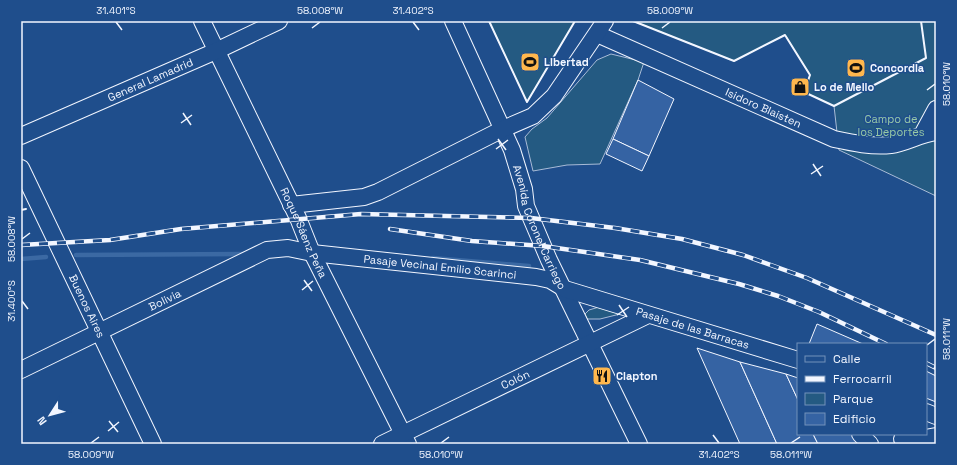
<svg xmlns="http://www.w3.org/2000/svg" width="957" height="465" font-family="'Space Grotesk',sans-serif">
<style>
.green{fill:#245a82;stroke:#a8bbd7}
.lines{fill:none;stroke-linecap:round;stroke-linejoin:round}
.stream{stroke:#3b69a3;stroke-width:4.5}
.building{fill:#3563a3;stroke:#f2f6ff}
.minor-casing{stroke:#f2f6ff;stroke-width:18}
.minor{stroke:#1f4e8c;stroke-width:16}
.rail-casing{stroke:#f2f6ff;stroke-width:4.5}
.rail{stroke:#1f4e8c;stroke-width:3;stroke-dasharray:9;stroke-linecap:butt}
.wall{stroke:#f2f6ff;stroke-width:2}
.ticks{fill:none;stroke:#f2f6ff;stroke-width:1.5}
.labels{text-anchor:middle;stroke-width:3;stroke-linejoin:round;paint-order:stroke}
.poi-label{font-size:11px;font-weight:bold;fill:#f2f6ff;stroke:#1f4e8c;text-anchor:start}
.street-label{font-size:11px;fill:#f2f6ff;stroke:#1f4e8c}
.park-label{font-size:11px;fill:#97c8a6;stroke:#1f4e8c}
.neatline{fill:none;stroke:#f2f6ff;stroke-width:1.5}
.ticks-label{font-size:10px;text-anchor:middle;fill:#f2f6ff}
</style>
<rect width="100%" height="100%" fill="#1f4e8c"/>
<g class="green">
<path d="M489 21H575L527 102Z"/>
<path d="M633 21H936V196L839 150 834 106 804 92 810 75 785 35 734 61Z"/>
<path d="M611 54 644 62 638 80 600 164 567 165 533 171 525 137 532 129 547 118 597 60Z"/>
<path d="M599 307 628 312 600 319H587L585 314 589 310Z"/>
</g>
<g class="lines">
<g class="stream">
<path d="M76 255 244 254"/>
<path d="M433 258 529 266"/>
<path d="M21 259 46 257"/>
</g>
</g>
<g class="building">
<path d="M638 80 674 99 649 156 613 139Z"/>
<path d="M613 139 649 156 642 171 606 154Z"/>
<path d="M817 324 863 344H809Z"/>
<path d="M697 348 740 362 777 444H740Z"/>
<path d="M740 362 786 374 798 400V434H813L818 444H777Z"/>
<path d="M926 371 936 376V402L926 398Z"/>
<path d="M786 374 798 378V400Z"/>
<path d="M813 434H853L858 444H818Z"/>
</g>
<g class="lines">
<g class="minor-casing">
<g id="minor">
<path id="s1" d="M202 21 298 218 312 253 408 444"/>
<path id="s2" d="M453 21 512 150 524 189 526 206 549 260 639 444"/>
<path id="s3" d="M597 34 834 139C853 143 872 147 891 145 906 143 920 134 936 132"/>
<path d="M923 133 936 109"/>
<path id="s4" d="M21 136 216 51 279 21"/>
<path id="s5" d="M21 168 153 444"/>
<path d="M291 205 364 197 378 192 503 129 533 116 554 96 605 21"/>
<path id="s6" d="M21 370 267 250 288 248 312 253 536 277 550 280 565 289 798 360"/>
<path d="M926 412 936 416"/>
<path d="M860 434 870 444"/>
<path d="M902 439 914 440 936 436"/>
<path id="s7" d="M382 444 648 315"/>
</g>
</g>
<use href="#minor" class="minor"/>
<g class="rail-casing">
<g id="rail">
<path d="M390 229 472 241 543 246 640 260 739 284 778 296 819 312 886 344"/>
<path d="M21 245 110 240 181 229 361 214 531 218 615 228 682 239 743 255 807 278 936 335"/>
<path d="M926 363 936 368"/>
</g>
</g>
<use href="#rail" class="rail"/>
<g class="wall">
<path d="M489 21 527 102 575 21"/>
<path d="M633 21 734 61 785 35 810 75 804 92 834 106 926 58 921 21"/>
<path d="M21 210 26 209"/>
</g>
</g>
<path class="ticks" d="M116 22 122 30M413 22 419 30M312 28 320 22M662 28 670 22M927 90 935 84M183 113 191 125M181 123 192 115M498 139 506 150M496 149 508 140M813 164 821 176M811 174 823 166M22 239 30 233M304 280 312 291M302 290 313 281M22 301 28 309M619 305 627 317M617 315 629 307M927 345 935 339M109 421 118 432M108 431 119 422M713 435 719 443M91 443 99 437M441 443 449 437M791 443 800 437"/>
<defs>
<g id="stadium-square" transform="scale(1)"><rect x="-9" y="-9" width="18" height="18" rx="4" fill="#ffb74d" stroke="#1f4e8c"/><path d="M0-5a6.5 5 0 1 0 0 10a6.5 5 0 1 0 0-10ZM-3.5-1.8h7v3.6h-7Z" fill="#111"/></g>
<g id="shop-square" transform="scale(1)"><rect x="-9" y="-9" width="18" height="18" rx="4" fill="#ffb74d" stroke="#1f4e8c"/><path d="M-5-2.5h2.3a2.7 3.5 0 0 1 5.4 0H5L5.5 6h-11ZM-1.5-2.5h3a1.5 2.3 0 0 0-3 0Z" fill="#111"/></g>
<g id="restaurant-square" transform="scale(1)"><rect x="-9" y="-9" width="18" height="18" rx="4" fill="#ffb74d" stroke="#1f4e8c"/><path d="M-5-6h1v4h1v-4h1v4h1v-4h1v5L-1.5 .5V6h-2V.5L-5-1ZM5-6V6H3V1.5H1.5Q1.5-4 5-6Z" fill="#111"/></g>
</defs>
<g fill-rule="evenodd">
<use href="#stadium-square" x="530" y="62"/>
<use href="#stadium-square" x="856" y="68"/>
<use href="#shop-square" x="800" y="87"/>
<use href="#restaurant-square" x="602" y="376"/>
</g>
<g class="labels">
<g class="poi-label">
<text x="544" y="66">Libertad</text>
<text x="870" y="72">Concordia</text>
<text x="814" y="91">Lo de Mello</text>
<text x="616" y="380">Clapton</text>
</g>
<g class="street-label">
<text dy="4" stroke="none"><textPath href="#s4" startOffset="141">General Lamadrid</textPath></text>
<text dy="4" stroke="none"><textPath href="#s3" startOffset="182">Isidoro Blaisten</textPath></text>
<text dy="4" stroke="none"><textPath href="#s2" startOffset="224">Avenida Coronel Carriego</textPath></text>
<text dy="4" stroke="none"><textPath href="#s1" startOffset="235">Roque Sáenz Peña</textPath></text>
<text dy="4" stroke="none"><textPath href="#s6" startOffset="448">Pasaje Vecinal Emilio Scarinci</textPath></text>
<text dy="4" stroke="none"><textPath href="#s6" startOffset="160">Bolivia</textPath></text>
<text dy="4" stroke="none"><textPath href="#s5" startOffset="153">Buenos Aires</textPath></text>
<text dy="4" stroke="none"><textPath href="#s6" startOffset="710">Pasaje de las Barracas</textPath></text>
<text dy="4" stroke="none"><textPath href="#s7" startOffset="148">Colón</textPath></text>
</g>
<g class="park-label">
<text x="891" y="123">Campo de<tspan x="891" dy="13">los Deportes</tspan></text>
</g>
</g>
<rect width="957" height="465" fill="none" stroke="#1f4e8c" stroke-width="44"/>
<rect x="797" y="343" width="130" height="92" fill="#1f4e8c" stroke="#7391ba"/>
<rect x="805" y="356" width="20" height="6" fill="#1f4e8c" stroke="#7391ba"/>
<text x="833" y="363" font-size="12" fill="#f2f6ff">Calle</text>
<rect x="805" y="376" width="20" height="6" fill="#f2f6ff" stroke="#7391ba"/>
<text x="833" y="383" font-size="12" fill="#f2f6ff">Ferrocarril</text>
<rect x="805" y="393" width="20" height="12" fill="#245a82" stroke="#7391ba"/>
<text x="833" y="403" font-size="12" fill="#f2f6ff">Parque</text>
<rect x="805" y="413" width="20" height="12" fill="#3563a3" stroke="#7391ba"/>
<text x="833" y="423" font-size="12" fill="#f2f6ff">Edificio</text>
<g transform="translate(50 415) rotate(234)" stroke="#1f4e8c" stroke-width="3" paint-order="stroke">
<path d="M0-3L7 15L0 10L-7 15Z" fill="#f2f6ff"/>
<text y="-6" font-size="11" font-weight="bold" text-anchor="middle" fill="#f2f6ff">N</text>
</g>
<rect x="22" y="22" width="913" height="421" class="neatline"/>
<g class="ticks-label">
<text x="116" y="14">31.401°S</text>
<text x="320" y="14">58.008°W</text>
<text x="413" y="14">31.402°S</text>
<text x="670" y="14">58.009°W</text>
<text transform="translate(946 84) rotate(-90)" y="4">58.010°W</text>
<text transform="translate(11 239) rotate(-90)" y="4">58.008°W</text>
<text transform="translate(11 301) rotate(-90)" y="4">31.400°S</text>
<text transform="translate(946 339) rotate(-90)" y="4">58.011°W</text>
<text x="91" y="458">58.009°W</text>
<text x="441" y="458">58.010°W</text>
<text x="719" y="458">31.402°S</text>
<text x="791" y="458">58.011°W</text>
</g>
</svg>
